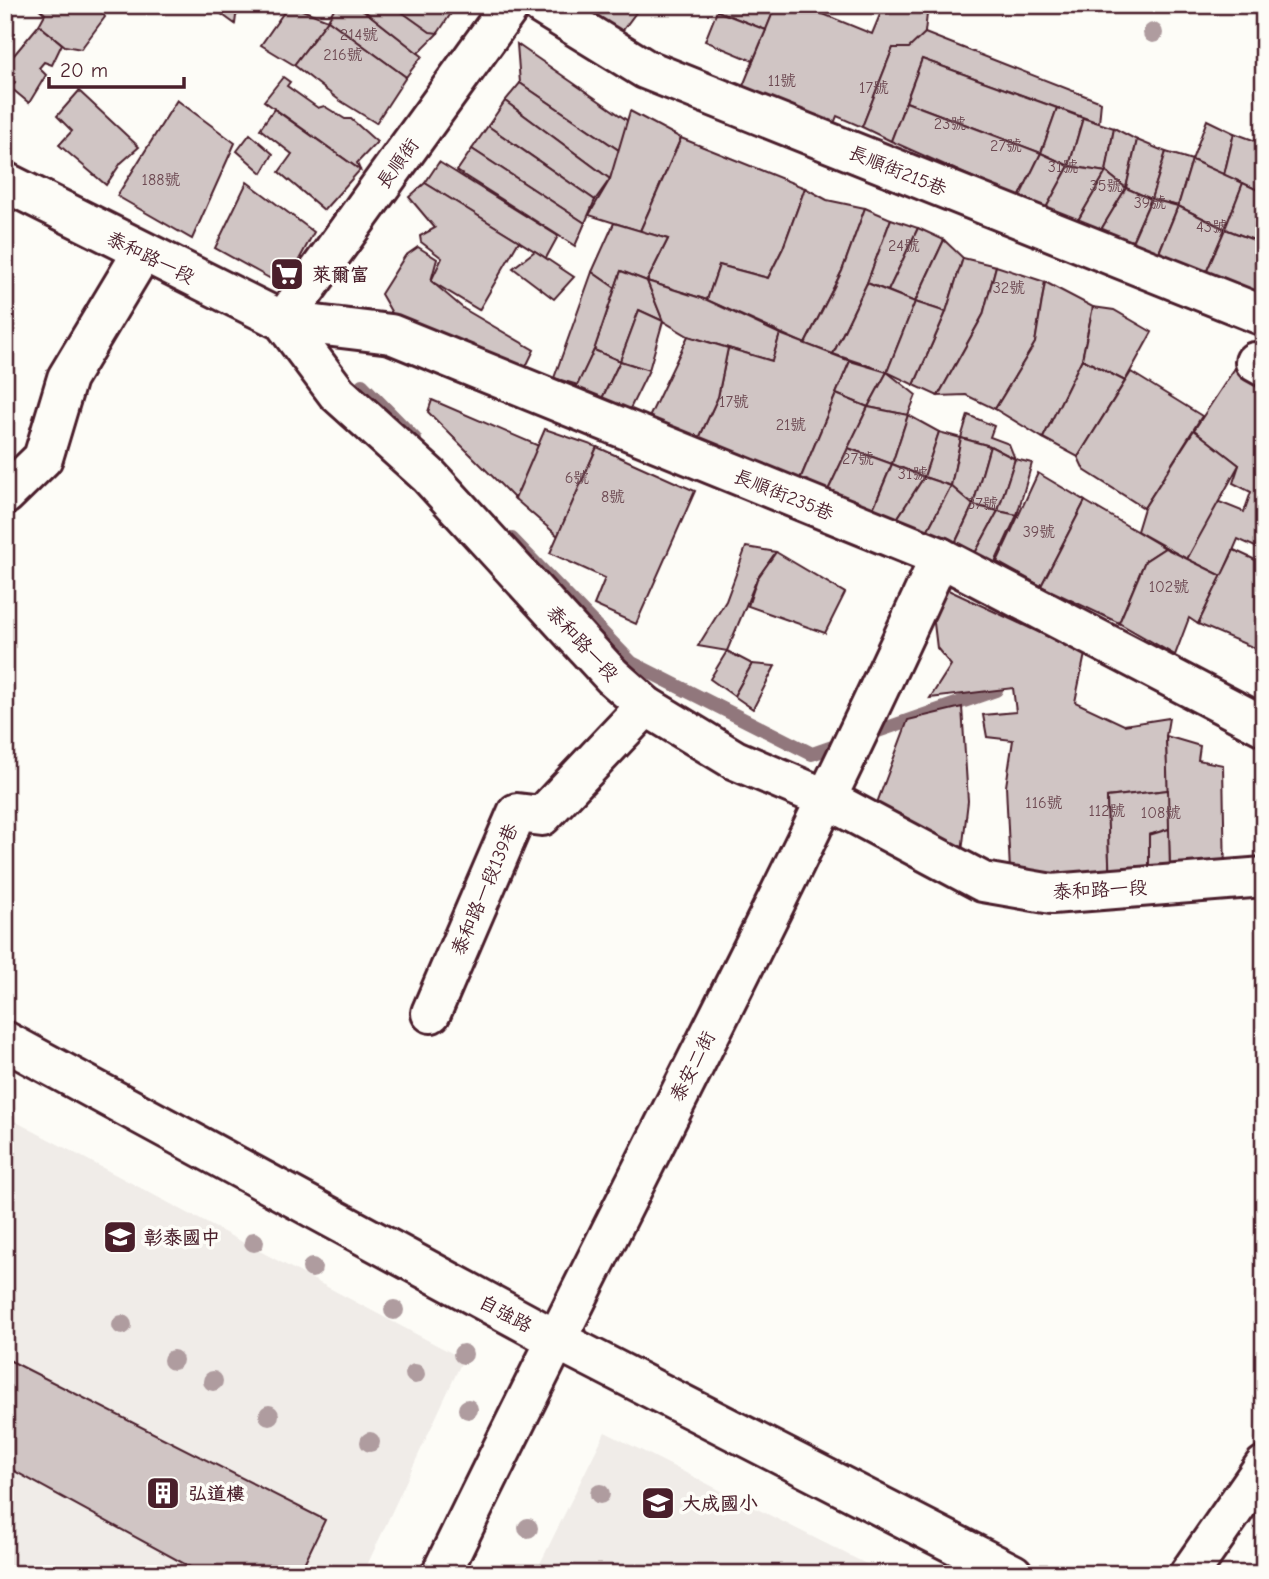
<svg xmlns="http://www.w3.org/2000/svg" width="1269" height="1579" font-family="'Comic Neue','LXGW WenKai TC',sans-serif">
<style>
.built{fill:#f0ece8}
.lines{fill:none;stroke-linecap:round;stroke-linejoin:round}
.stream{stroke:#91777b;stroke-width:14}
.building{fill:#d0c5c4;stroke:#4a1f2b;stroke-width:2}
.minor-casing{stroke:#4a1f2b;stroke-width:44}
.minor{stroke:#fdfcf7;stroke-width:38}
.tree{fill:#af9c9f}
.labels{text-anchor:middle;stroke-width:7;stroke-linejoin:round;paint-order:stroke}
.number-label{font-size:16px;fill:#6c4851}
.street-label{font-size:19px;fill:#4a1f2b;stroke:#fdfcf7}
.poi-label{font-size:19px;font-weight:bold;fill:#4a1f2b;stroke:#fdfcf7;text-anchor:start}
</style>
<rect width="100%" height="100%" fill="#fdfcf7"/>
<filter id="ink" filterUnits="userSpaceOnUse"><feTurbulence type="fractalNoise" baseFrequency=".0143" numOctaves="2"/><feDisplacementMap in="SourceGraphic" scale="14" xChannelSelector="R" yChannelSelector="G"/><feConvolveMatrix kernelMatrix="1 2 1 2 8 2 1 2 1" color-interpolation-filters="sRGB"/></filter>
<g filter="url(#ink)">
<g class="built">
<path d="M5 1116 463 1359 363 1574H5Z"/>
<path d="M605 1432 886 1574H535Z"/>
</g>
<g class="lines">
<g class="stream">
<path d="M362 385 415 439"/>
<path d="M512 539 632 663 812 754 996 690"/>
</g>
</g>
<g class="building">
<path d="M35 5H97L105 17 81 49 65 46 39 25 45 14Z"/>
<path d="M209 5H246L236 16 235 24Z"/>
<path d="M289 5 328 20 294 65 261 45Z"/>
<path d="M336 5H357L422 56 406 77 328 20Z"/>
<path d="M357 5H392L438 33 418 53Z"/>
<path d="M392 5H444L452 12 438 33 430 32Z"/>
<path d="M581 5H638L640 7 620 34Z"/>
<path d="M719 5H776L766 30 717 11Z"/>
<path d="M776 5H801L872 34 884 5H928L922 59 893 48 862 127 837 116 828 139 736 103Z"/>
<path d="M717 11 766 30 753 61 705 41Z"/>
<path d="M328 20 406 77 376 123 339 100 294 65Z"/>
<path d="M39 25 62 44 52 65 44 62 39 68 46 75 29 103 11 88 15 82 5 76V52L8 50 14 55Z"/>
<path d="M925 33 1101 102 1099 123 922 59 891 141 862 127 893 48H909Z"/>
<path d="M517 44 628 121 620 151 520 83Z"/>
<path d="M922 59 1057 108 1041 153 906 102Z"/>
<path d="M283 77 290 82 287 86 318 108 324 106 345 119H351L377 142 357 163 360 170 264 101Z"/>
<path d="M520 83 620 151 610 179 505 101Z"/>
<path d="M79 91 139 147 121 163 106 185 59 145 72 131 57 116Z"/>
<path d="M177 100 235 143 192 239 117 196Z"/>
<path d="M505 101 610 179 595 200 488 126Z"/>
<path d="M906 102 1041 153 1019 198 891 141Z"/>
<path d="M1057 108 1083 118 1069 166 1041 153Z"/>
<path d="M274 109 360 170 324 210 279 172 292 154 260 129Z"/>
<path d="M630 111 681 138 640 231 589 215 610 179Z"/>
<path d="M1083 118 1114 128 1106 172 1069 166Z"/>
<path d="M1207 120 1234 133 1224 175 1192 160Z"/>
<path d="M488 126 595 200 585 223 472 149Z"/>
<path d="M1114 128 1137 140 1126 188 1106 172Z"/>
<path d="M1234 133 1264 144V193L1224 175Z"/>
<path d="M250 134 273 154 262 173 237 151Z"/>
<path d="M681 138 805 188 783 248 768 278 719 265 707 300 647 281 668 239 640 231Z"/>
<path d="M1137 140 1166 152 1151 199 1126 188Z"/>
<path d="M472 149 585 223 575 246 457 171Z"/>
<path d="M1166 152 1192 160 1178 206 1151 199Z"/>
<path d="M1041 153 1069 166 1046 208 1019 198Z"/>
<path d="M1192 160 1243 183 1225 229 1178 206Z"/>
<path d="M439 162 558 236 546 258 425 183Z"/>
<path d="M1069 166 1106 172 1077 222 1046 208Z"/>
<path d="M1106 172 1126 188 1099 233 1077 222Z"/>
<path d="M247 182 314 232 294 269 271 279 215 248Z"/>
<path d="M425 183 519 241 479 310 431 281 442 258 421 242 420 236 435 228 409 197Z"/>
<path d="M1243 183 1264 193V244L1225 229Z"/>
<path d="M805 188 827 200 865 208 842 271 805 344 707 300 719 265 768 278 783 248Z"/>
<path d="M1126 188 1151 199 1131 244 1099 233Z"/>
<path d="M1151 199 1178 206 1158 255 1131 244Z"/>
<path d="M1178 206 1225 229 1206 273 1158 255Z"/>
<path d="M865 208 891 219 867 283 833 354 805 344 842 271Z"/>
<path d="M891 219 918 228 888 291 867 283Z"/>
<path d="M614 223 668 239 647 281 621 271 615 288 592 272Z"/>
<path d="M918 228 944 240 915 302 888 291Z"/>
<path d="M1225 229 1264 244 1263 294 1206 273Z"/>
<path d="M944 240 963 258 946 312 915 302Z"/>
<path d="M418 247 437 259 431 281 464 309 534 350 521 377 400 327 381 294 405 256Z"/>
<path d="M535 251 574 277 554 299 513 268Z"/>
<path d="M963 258 996 266 983 315 938 396 914 385 946 312Z"/>
<path d="M996 266 1045 282 1035 343 995 409 966 395 938 396 983 315Z"/>
<path d="M621 271 647 281 663 321 639 310 620 361 594 350Z"/>
<path d="M592 272 615 288 594 350 578 385 554 378Z"/>
<path d="M647 281 707 300 780 334 772 361 688 336 663 321Z"/>
<path d="M1045 282 1093 307 1082 359 1043 438 995 409 1035 343Z"/>
<path d="M867 283 915 302 887 372 833 354Z"/>
<path d="M915 302 946 312 914 385 887 372Z"/>
<path d="M1093 307 1114 310 1152 332 1125 381 1082 359Z"/>
<path d="M639 310 663 321 649 370 620 361Z"/>
<path d="M780 334 850 361 796 489 695 447 718 397 728 348 772 361Z"/>
<path d="M688 336 728 348 718 397 695 447 644 428Z"/>
<path d="M594 350 620 361 597 409 572 396Z"/>
<path d="M1082 359 1125 381 1078 457 1043 438Z"/>
<path d="M620 361 649 370 624 421 597 409Z"/>
<path d="M850 361 887 372 868 407 836 394Z"/>
<path d="M1239 362 1251 380 1264 387V551L1238 539 1222 576 1187 559 1217 501 1244 512 1251 492 1233 483 1239 465 1194 430Z"/>
<path d="M887 372 916 395 908 415 868 407Z"/>
<path d="M1131 372 1202 416 1144 508 1084 470 1078 457Z"/>
<path d="M836 394 868 407 823 501 796 489Z"/>
<path d="M432 400 539 446 515 499 428 412Z"/>
<path d="M868 407 908 415 892 464 848 448Z"/>
<path d="M908 415 939 432 924 477 892 464Z"/>
<path d="M968 415 994 426 990 437 1009 444 1015 459 990 446 961 438Z"/>
<path d="M545 429 597 447 558 536 515 499Z"/>
<path d="M1194 430 1239 465 1187 559 1137 531 1144 508Z"/>
<path d="M939 432 961 438 951 486 924 477Z"/>
<path d="M961 438 990 446 973 505 951 486Z"/>
<path d="M990 446 1015 459 998 511 973 505Z"/>
<path d="M597 447 695 491 636 624 594 605 605 578 550 553Z"/>
<path d="M848 448 892 464 870 516 823 501Z"/>
<path d="M1015 459 1032 463 1017 515 998 511Z"/>
<path d="M892 464 924 477 893 525 870 516Z"/>
<path d="M1038 473 1085 501 1041 586 997 562Z"/>
<path d="M924 477 951 486 924 537 893 525Z"/>
<path d="M951 486 973 505 952 550 924 537Z"/>
<path d="M1085 501 1165 548 1145 561 1119 623 1041 586Z"/>
<path d="M973 505 998 511 973 557 952 550Z"/>
<path d="M998 511 1017 515 993 567 973 557Z"/>
<path d="M746 547 776 552 757 579 727 651 698 646 726 601Z"/>
<path d="M1165 548 1222 576 1198 624 1189 618 1175 655 1119 623 1145 561Z"/>
<path d="M1234 550 1264 564V652L1198 624Z"/>
<path d="M776 552 845 593 825 633 748 606 757 579Z"/>
<path d="M929 581 1085 654 1075 702 1124 725 1169 718 1166 736 1168 790 1107 797 1110 892 1010 871 1006 786 1013 740 987 737 983 715 1016 712 1013 688 930 698 951 665 937 648Z"/>
<path d="M727 651 752 664 734 696 710 679Z"/>
<path d="M752 664 775 666 753 709 734 696Z"/>
<path d="M962 707 968 801 959 877 871 819 908 720Z"/>
<path d="M1166 736 1200 746 1198 760 1223 765 1225 877 1170 872Z"/>
<path d="M1168 790 1169 829 1149 835V880L1110 892 1107 797Z"/>
<path d="M1169 829 1170 872 1149 880V835Z"/>
<path d="M5 1358 325 1520 299 1574H203L5 1466Z"/>
</g>
<g class="lines">
<g class="minor-casing">
<g id="minor">
<path d="M541 5 645 69 1264 316"/>
<path d="M5 182 283 321 337 393 429 476 612 676 646 706 735 760 827 799 983 882 1052 894 1264 877"/>
<path d="M283 321 391 334 940 557 1264 726"/>
<path d="M283 321 511 5"/>
<path d="M1255 362 1264 367"/>
<path d="M5 495 43 458 67 378 142 253"/>
<path d="M431 1013 517 813 542 816 646 706"/>
<path d="M5 1041 555 1339 1013 1574"/>
<path d="M441 1574C605 1234 784 901 940 557"/>
<path d="M1189 1574 1264 1466"/>
</g>
</g>
<use href="#minor" class="minor"/>
</g>
<g class="tree">
<circle cx="1153" cy="33" r="10"/>
<circle cx="254" cy="1242" r="10"/>
<circle cx="312" cy="1268" r="10"/>
<circle cx="394" cy="1310" r="10"/>
<circle cx="122" cy="1325" r="10"/>
<circle cx="463" cy="1354" r="10"/>
<circle cx="173" cy="1360" r="10"/>
<circle cx="415" cy="1374" r="10"/>
<circle cx="213" cy="1381" r="10"/>
<circle cx="468" cy="1409" r="10"/>
<circle cx="269" cy="1415" r="10"/>
<circle cx="370" cy="1442" r="10"/>
<circle cx="600" cy="1494" r="10"/>
<circle cx="528" cy="1528" r="10"/>
</g>
</g>
<defs>
<g id="supermarket-square" transform="scale(1.75)"><rect x="-9" y="-9" width="18" height="18" rx="4" fill="#4a1f2b" stroke="#fdfcf7"/><path d="M-6-5.5h2.5l.6 2H6L4.5 2H-2.5L-4.4-4H-6ZM-1.5 3.2a1.3 1.3 0 1 0 .1 0ZM3 3.2a1.3 1.3 0 1 0 .1 0Z" fill="#fff"/></g>
<g id="school-square" transform="scale(1.75)"><rect x="-9" y="-9" width="18" height="18" rx="4" fill="#4a1f2b" stroke="#fdfcf7"/><path d="M0-5L7-2L0 1L-7-2ZM-4 1L0 2.5L4 1V4Q0 6-4 4Z" fill="#fff"/></g>
<g id="building-square" transform="scale(1.75)"><rect x="-9" y="-9" width="18" height="18" rx="4" fill="#4a1f2b" stroke="#fdfcf7"/><path d="M-4-6H4V6H1V3H-1V6H-4ZM-2.5-4.3h1.7v1.8h-1.7ZM.8-4.3h1.7v1.8H.8ZM-2.5-1h1.7V.8h-1.7ZM.8-1h1.7V.8H.8Z" fill="#fff"/></g>
</defs>
<g fill-rule="evenodd">
<use href="#supermarket-square" x="287" y="274"/>
<use href="#school-square" x="120" y="1237"/>
<use href="#building-square" x="163" y="1493"/>
<use href="#school-square" x="658" y="1503"/>
</g>
<g class="labels">
<g class="number-label">
<text x="359" y="40">214號</text>
<text x="343" y="60">216號</text>
<text x="782" y="86">11號</text>
<text x="874" y="93">17號</text>
<text x="950" y="129">23號</text>
<text x="1006" y="151">27號</text>
<text x="1063" y="172">31號</text>
<text x="161" y="185">188號</text>
<text x="1106" y="191">35號</text>
<text x="1150" y="208">39號</text>
<text x="1212" y="232">43號</text>
<text x="904" y="251">24號</text>
<text x="1009" y="293">32號</text>
<text x="734" y="407">17號</text>
<text x="791" y="430">21號</text>
<text x="858" y="464">27號</text>
<text x="913" y="479">31號</text>
<text x="577" y="483">6號</text>
<text x="613" y="502">8號</text>
<text x="983" y="509">37號</text>
<text x="1039" y="537">39號</text>
<text x="1169" y="592">102號</text>
<text x="1044" y="808">116號</text>
<text x="1107" y="816">112號</text>
<text x="1161" y="818">108號</text>
</g>
<g class="street-label">
<text transform="translate(397 163) rotate(-54)" y="7">長順街</text>
<text transform="translate(898 170) rotate(22)" y="7">長順街215巷</text>
<text transform="translate(151 257) rotate(26)" y="7">泰和路一段</text>
<text transform="translate(784 494) rotate(22)" y="7">長順街235巷</text>
<text transform="translate(583 643) rotate(47)" y="7">泰和路一段</text>
<text transform="translate(484 889) rotate(-67)" y="7">泰和路一段139巷</text>
<text transform="translate(1100 889) rotate(-3)" y="7">泰和路一段</text>
<text transform="translate(692 1066) rotate(-63)" y="7">泰安二街</text>
<text transform="translate(506 1313) rotate(28)" y="7">自強路</text>
</g>
<g class="poi-label">
<text x="312" y="281">萊爾富</text>
<text x="144" y="1244">彰泰國中</text>
<text x="188" y="1500">弘道樓</text>
<text x="682" y="1510">大成國小</text>
</g>
</g>
<rect width="1269" height="1579" fill="none" stroke="#fdfcf7" stroke-width="28"/>
<rect x="14" y="14" width="1241" height="1551" fill="none" stroke="#4a1f2b" stroke-width="2.5" filter="url(#ink)"/>
<path d="M49 77v10h135v-10" fill="none" stroke="#4a1f2b" stroke-width="3.5"/>
<text x="60" y="77" font-size="21" fill="#4a1f2b" stroke="#fdfcf7" stroke-width="5" paint-order="stroke">20 m</text>
</svg>
